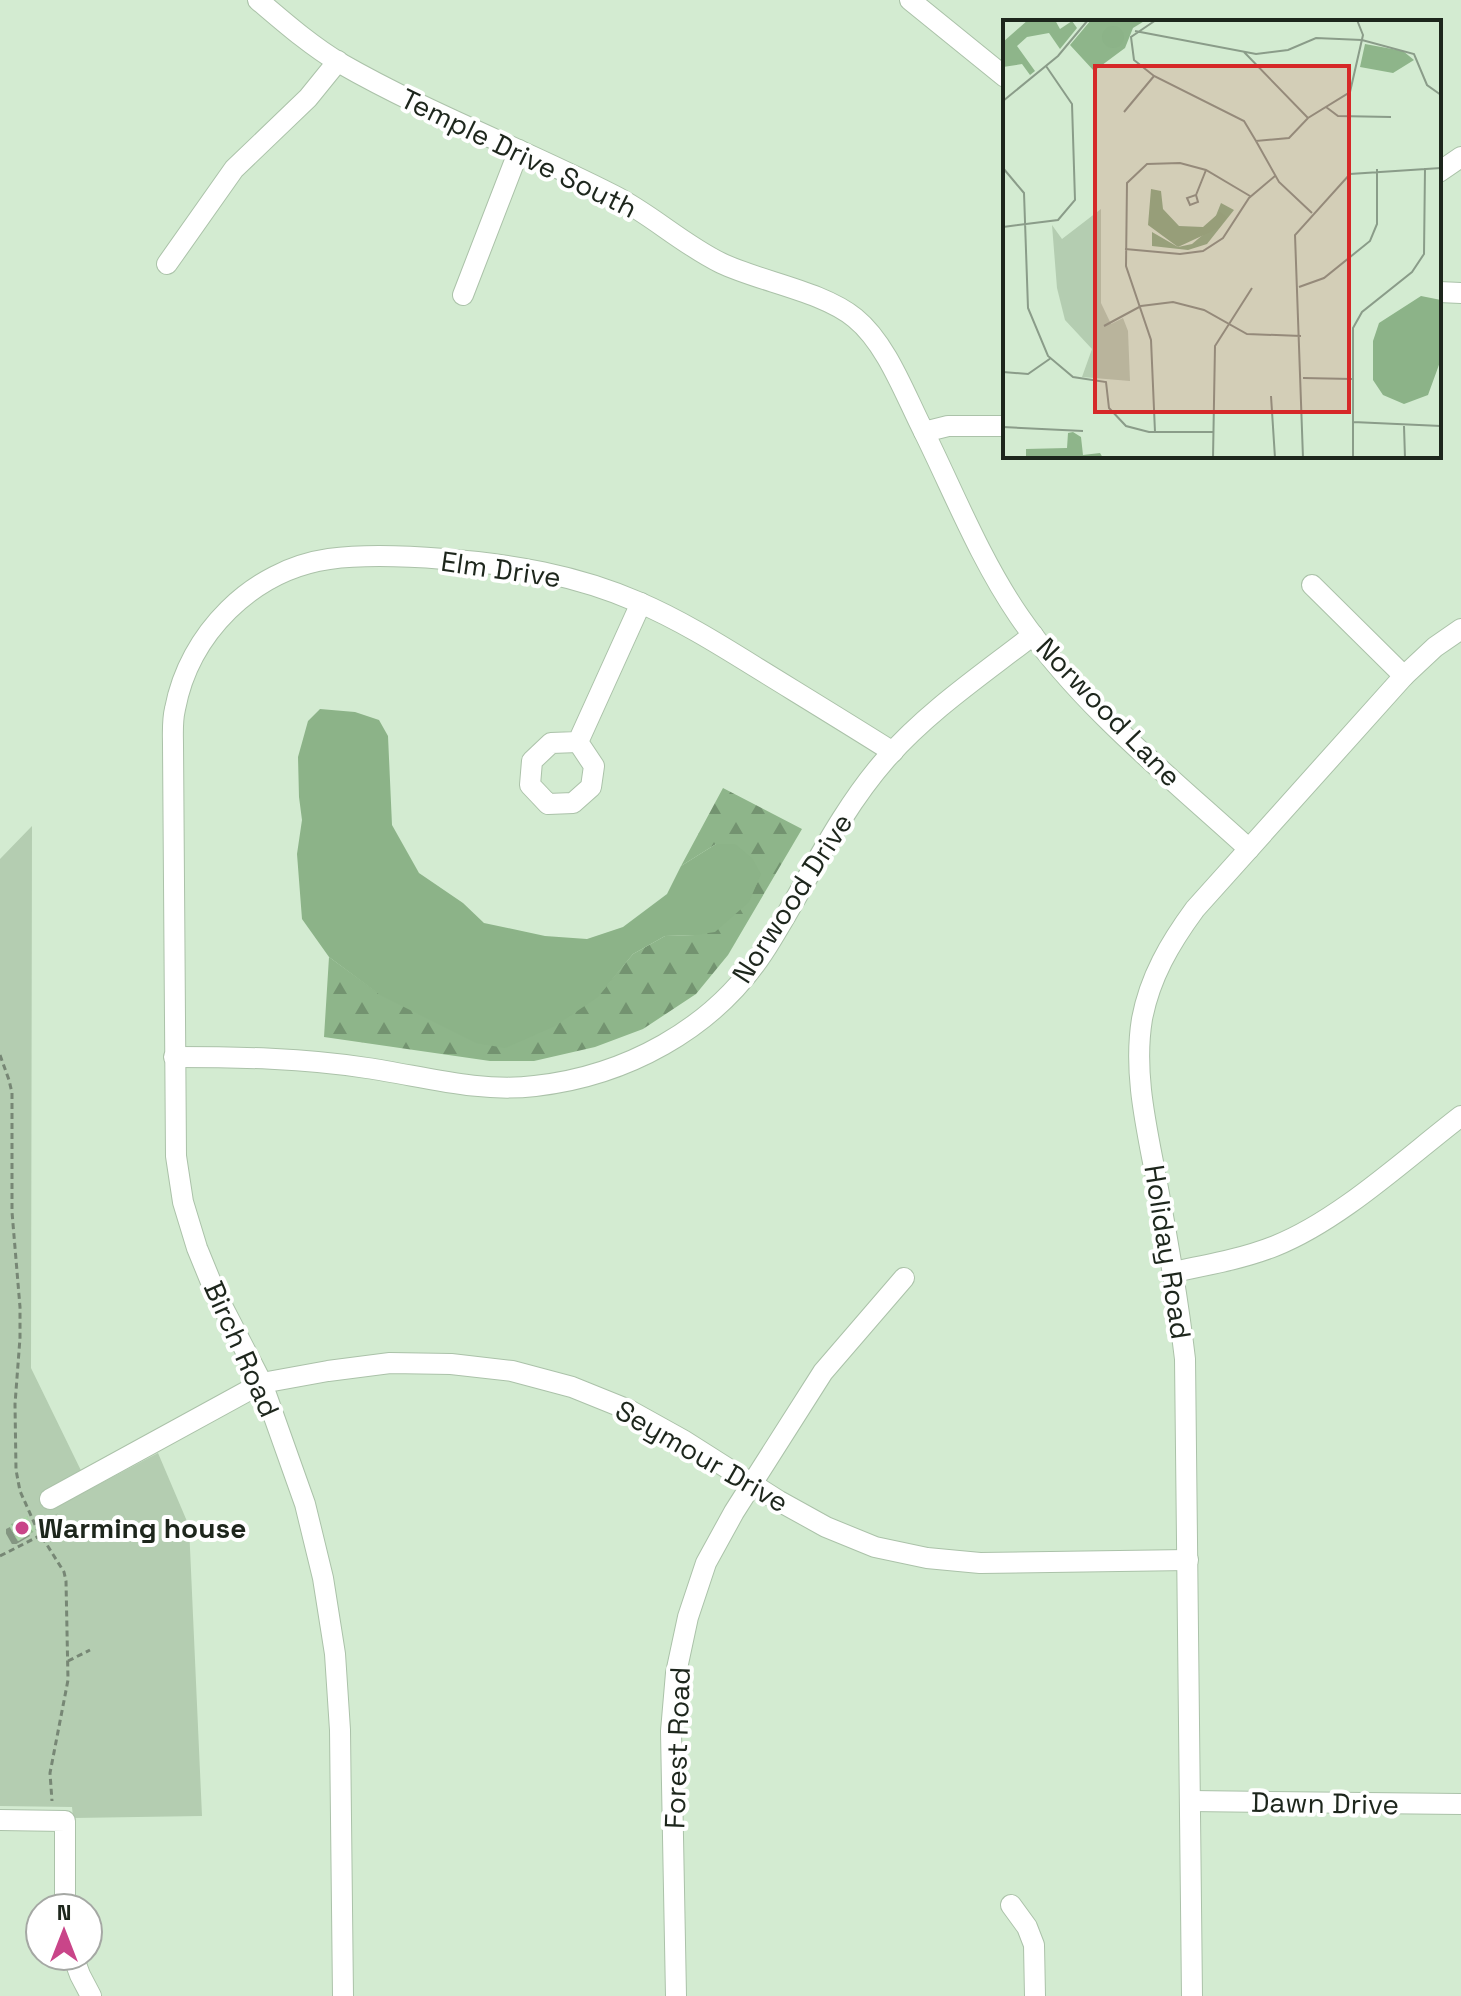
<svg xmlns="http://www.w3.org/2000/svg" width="1461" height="1996" font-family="'Space Grotesk',sans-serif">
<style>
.green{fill:#b4cdb1}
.forest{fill:url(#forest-firs)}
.water{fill:#8cb388}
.building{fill:url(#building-back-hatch);filter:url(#shadow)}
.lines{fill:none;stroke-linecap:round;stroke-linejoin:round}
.minor-casing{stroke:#abc2a9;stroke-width:22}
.path{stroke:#778775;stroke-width:3;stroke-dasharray:6 4;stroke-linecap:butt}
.minor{stroke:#fff;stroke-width:20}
.poi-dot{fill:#c94589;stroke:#fff;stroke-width:3}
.labels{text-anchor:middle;stroke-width:8;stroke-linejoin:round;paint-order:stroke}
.street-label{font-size:28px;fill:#1d261c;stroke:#fff}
.poi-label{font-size:28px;font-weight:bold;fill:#1d261c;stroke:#fff;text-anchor:start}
.inset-road{fill:none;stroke:#8a9c89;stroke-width:2}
.view{fill:#d62828;fill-opacity:0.15;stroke:#d62828;stroke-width:4}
.inset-edge{fill:none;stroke:#1d261c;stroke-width:4}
</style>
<defs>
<pattern id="forest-firs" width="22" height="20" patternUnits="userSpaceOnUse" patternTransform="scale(2)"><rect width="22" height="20" fill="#8eb58a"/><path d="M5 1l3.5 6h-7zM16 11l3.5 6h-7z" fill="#739370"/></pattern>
<pattern id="building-back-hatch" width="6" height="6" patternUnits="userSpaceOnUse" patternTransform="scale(2)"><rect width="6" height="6" fill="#add5a9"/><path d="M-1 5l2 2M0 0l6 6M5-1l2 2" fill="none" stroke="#94b791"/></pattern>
<filter id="shadow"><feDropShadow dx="-5" dy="5" stdDeviation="0" flood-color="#0004"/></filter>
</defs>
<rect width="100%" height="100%" fill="#d3ebd1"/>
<path class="green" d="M32 826 31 1368 90 1489 158 1453 189 1526 202 1816 73 1818 72 1807 0 1806V859Z"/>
<path class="forest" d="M723 788 802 829 728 955 696 994 643 1029 595 1047 534 1061H490L324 1037 329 957 381 995 597 997 633 954 665 936 695 935 716 844 681 866Z"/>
<path class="water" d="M320 709 355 712 379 720 388 736 392 825 419 873 463 903 484 923 545 936 587 939 623 927 667 894 681 866 716 844H735L752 858 761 874 749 902 715 932 695 935 665 936 633 954 598 997 555 1026 505 1048 476 1043 380 995 329 957 302 919 297 854 302 820 299 797 298 757 308 721Z"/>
<path class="building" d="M27 1516 35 1531 18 1541 9 1525Z"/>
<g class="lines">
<g class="minor-casing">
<g id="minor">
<path d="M258 0C284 22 310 45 340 63 427 113 523 149 613 195 651 214 682 244 721 263 761 282 822 291 855 318 887 344 905 395 924 432L948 426H1005"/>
<path d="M910 0 1005 77"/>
<path d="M1439 172 1461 157"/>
<path d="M167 264 234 169 308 98 338 61"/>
<path d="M1439 292 1461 293"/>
<path d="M463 295 519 150"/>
<path d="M924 432C954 493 980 559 1019 616 1081 706 1169 776 1249 849"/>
<path d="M1312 585 1404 676"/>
<path d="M578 742 594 766 591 787 573 803 548 804 530 785 532 761 551 743 578 742 641 603"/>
<path d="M174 1057C239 1057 303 1058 367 1068 422 1076 479 1093 535 1086 625 1076 712 1030 763 953 804 890 835 817 886 759 928 711 983 674 1033 635"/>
<path d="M1173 1272C1207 1265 1242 1259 1275 1246 1340 1220 1405 1159 1461 1116"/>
<path d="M50 1499 262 1383 328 1371 390 1363 451 1364 512 1371 572 1387 629 1410 683 1440 779 1501 826 1527 875 1547 927 1558 980 1563 1188 1560"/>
<path d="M1190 1801 1461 1804"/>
<path d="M0 1820 65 1821V1908"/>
<path d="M1011 1905 1027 1927 1034 1945 1035 1996"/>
<path d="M73 1956 80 1975 91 1996"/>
<path d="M343 1996 340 1730 335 1654 323 1578 305 1504 262 1383 215 1292 197 1248 183 1202 176 1156 173 745C173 734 172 721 175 709 189 634 252 570 329 559 366 554 407 556 444 559 511 564 576 575 638 602 678 619 717 643 754 666 801 695 847 723 893 752"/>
<path d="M676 1996 671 1731 676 1673 688 1617 706 1563 734 1512 823 1372 904 1278"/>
<path d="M1192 1996 1185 1359C1178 1300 1168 1242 1157 1183 1147 1129 1133 1074 1142 1019 1150 977 1170 943 1195 909L1404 676 1435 647 1461 629"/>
</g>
</g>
<g class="path">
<path d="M0 1055 9 1080 12 1093V1212L20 1307V1338L15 1404 16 1470 20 1491 37 1529 64 1572 66 1581 68 1680 50 1773 52 1801"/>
<path d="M0 1556 61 1525 57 1514"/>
<path d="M68 1661 90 1650"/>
</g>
<use href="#minor" class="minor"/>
</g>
<circle class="poi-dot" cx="22" cy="1528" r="8"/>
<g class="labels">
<g class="street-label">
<text transform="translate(519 153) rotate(26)" y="10">Temple Drive South</text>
<text transform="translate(501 569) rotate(8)" y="10">Elm Drive</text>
<text transform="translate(1109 712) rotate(46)" y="10">Norwood Lane</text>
<text transform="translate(792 898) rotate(-57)" y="10">Norwood Drive</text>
<text transform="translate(1168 1252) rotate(81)" y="10">Holiday Road</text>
<text transform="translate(242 1349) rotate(66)" y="10">Birch Road</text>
<text transform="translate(702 1456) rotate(30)" y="10">Seymour Drive</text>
<text transform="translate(677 1748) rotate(-88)" y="10">Forest Road</text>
<text transform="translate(1325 1803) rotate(1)" y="10">Dawn Drive</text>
</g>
<g class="poi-label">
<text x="38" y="1538">Warming house</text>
</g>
</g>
<g transform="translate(1003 20)">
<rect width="438" height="438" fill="#d3ebd1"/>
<path d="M98 189V283L108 304 120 298 125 311 127 361 79 357 89 329 62 300 54 268 49 205 59 219Z" fill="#b4cdb1"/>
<path d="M25 0H52L57 9 69 1 74 8 57 29 46 13 24 17 14 26 32 51 27 55 19 44 0 47V22ZM88 0H143L130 8 122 28 91 51 67 25ZM362 24 400 31 411 40 390 53 357 47ZM218 183 231 190 204 224 185 230 149 226V212L175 227 189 224 208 208ZM70 412 78 417 80 435 97 433 100 438H23V429L64 428 65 413Z" fill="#8eb58a"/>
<path d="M99 17a11 11 0 1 1 22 0a11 11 0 1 1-22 0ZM148 169 158 171 160 189 176 206 200 207 217 192 224 197 216 208 175 227 145 205ZM418 276 438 280 437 342 425 375 401 384 380 375 370 360V321L376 303Z" fill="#8cb388"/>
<path class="inset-road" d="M153 0 128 17 131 40 151 56 241 101 253 121 286 118 305 98 347 72 360 15 354 0M132 11 253 34 285 30 313 18 359 20 411 34 424 65 438 75M241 32 305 98M0 81 55 36 85 0M323 87 335 96 388 97M121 92 151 56M253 121 276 162 309 193M0 148 21 173 25 288 45 336 70 357 103 362 106 388 123 406 146 412H210M193 175 195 182 187 185 184 178 193 175 203 150M0 207 55 200 72 180 69 84 43 46M122 229 177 234 200 231 220 218 246 178 272 156M296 267 321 258 367 221 374 204V149M101 306 138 286 170 282 201 290 244 314 298 316M0 352 25 354 48 338M300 358 349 359M268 376 272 438M350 402 438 406M401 406 402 438M0 407 80 411M152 412 148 320 123 246 124 163 144 144 177 143 203 150 247 176M210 438 212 326 249 268M300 438 292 215 347 154 438 148M350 438V308L359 292 409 252 421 234 422 148"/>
<path class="view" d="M92 46H346V392H92Z"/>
<rect width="438" height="438" class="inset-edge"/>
</g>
<g transform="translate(64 1932)"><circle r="38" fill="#ffffff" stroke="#a5a8a4" stroke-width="2"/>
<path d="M0-6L14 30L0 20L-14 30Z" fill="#c94589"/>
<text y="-12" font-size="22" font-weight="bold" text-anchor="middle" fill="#1d261c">N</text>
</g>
</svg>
